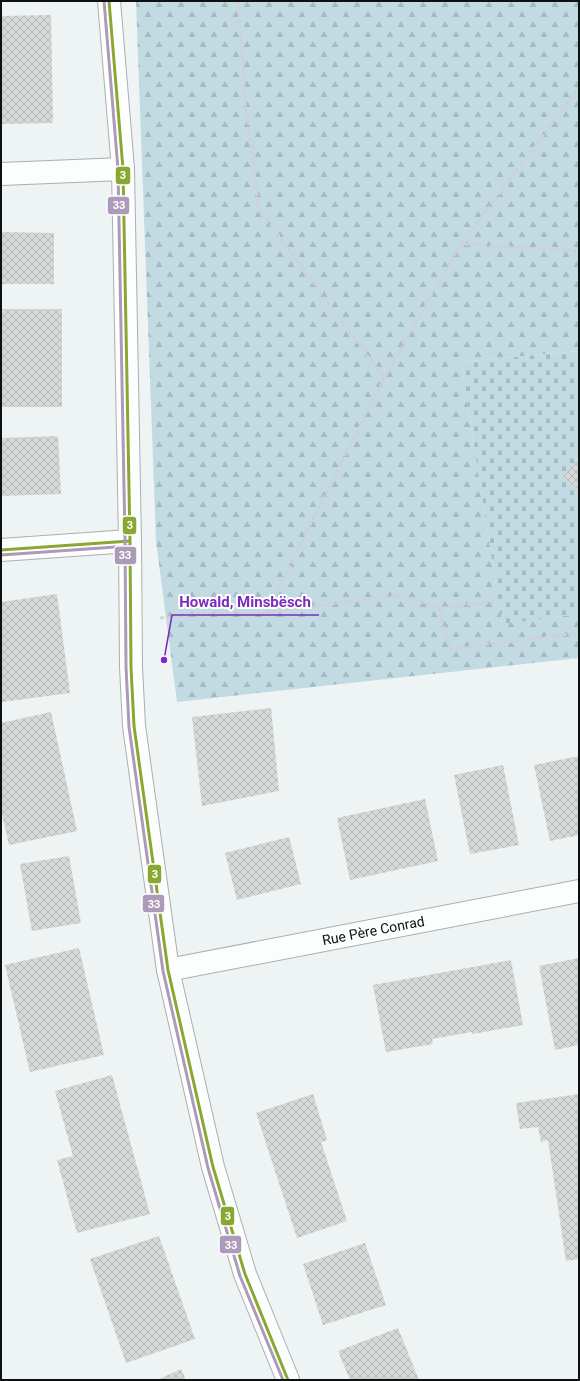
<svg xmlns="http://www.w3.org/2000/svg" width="580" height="1381" font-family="Roboto,sans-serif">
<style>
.forest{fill:url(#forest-firs)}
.cemetery{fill:url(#cemetery-stones)}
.building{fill:url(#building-cross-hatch)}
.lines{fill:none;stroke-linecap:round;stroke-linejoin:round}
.street-casing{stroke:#aaafb0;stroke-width:24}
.path{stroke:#cfd0d1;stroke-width:2.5;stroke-dasharray:4 2;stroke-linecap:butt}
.street{stroke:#fcfdfd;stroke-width:22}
.bus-1-casing{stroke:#fff;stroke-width:6}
.bus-2-casing{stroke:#fff;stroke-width:6}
.bus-1{stroke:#88a831;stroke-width:3}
.bus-2{stroke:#ab9ab8;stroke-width:3}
.labels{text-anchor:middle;stroke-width:4;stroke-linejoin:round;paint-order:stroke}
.street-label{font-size:14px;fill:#0e1112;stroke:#fff}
.leader{fill:none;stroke:#7b2cbf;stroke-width:1.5}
.callout-dot{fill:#7b2cbf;stroke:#fff;stroke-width:1.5}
.callout-label{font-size:15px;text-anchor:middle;font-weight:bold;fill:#7b2cbf;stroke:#fff;stroke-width:4;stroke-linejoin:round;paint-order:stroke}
.line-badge{stroke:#fff;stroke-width:1.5}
.badge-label{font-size:11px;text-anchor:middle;font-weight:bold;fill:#fff}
</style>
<defs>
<pattern id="forest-firs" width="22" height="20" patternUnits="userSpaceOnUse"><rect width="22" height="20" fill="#c2dbe2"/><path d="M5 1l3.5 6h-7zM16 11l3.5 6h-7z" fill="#a6bbc1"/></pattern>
<pattern id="cemetery-stones" width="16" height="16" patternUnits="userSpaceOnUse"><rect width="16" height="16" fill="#c2dbe2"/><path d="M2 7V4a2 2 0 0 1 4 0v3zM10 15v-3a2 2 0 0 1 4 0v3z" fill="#a6bbc1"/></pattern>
<pattern id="building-cross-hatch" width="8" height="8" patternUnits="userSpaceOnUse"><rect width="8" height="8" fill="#d7d8d8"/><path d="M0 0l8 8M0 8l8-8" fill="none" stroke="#b7b8b8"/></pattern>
</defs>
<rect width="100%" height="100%" fill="#eef3f4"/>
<path class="forest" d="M136 1H579V351L461 362 502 623 579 614V658L177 702 156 541Z"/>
<path class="cemetery" d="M579 351V614L502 624 461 362Z"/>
<g class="building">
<path d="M51 15 53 123 1 124V16Z"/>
<path d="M1 232 54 233V284H1Z"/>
<path d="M2 309H62V407H1Z"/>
<path d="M58 436 61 494 1 496V438Z"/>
<path d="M579 457V490L563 477Z"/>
<path d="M57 594 70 693 2 702 1 602Z"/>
<path d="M271 708 279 791 202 806 192 717Z"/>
<path d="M51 712 77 831 9 845 1 810V723Z"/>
<path d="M579 756V835L550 841 534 765Z"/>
<path d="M503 765 519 845 470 854 454 775Z"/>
<path d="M425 799 438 861 350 880 337 818Z"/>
<path d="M289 837 301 884 237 900 225 853Z"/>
<path d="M69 856 81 923 32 931 20 864Z"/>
<path d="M79 948 104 1055 30 1072 5 965Z"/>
<path d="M579 958V1045L555 1050 539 966Z"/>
<path d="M511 960 523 1025 473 1034 472 1032 432 1039 433 1044 386 1052 373 985Z"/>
<path d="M112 1075 150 1214 77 1233 57 1160 73 1156 55 1091Z"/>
<path d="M313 1094 327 1140 321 1142 347 1221 297 1238 256 1113Z"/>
<path d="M579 1094V1259L566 1261 548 1140 541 1142 538 1127 520 1129 516 1103Z"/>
<path d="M159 1236 195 1339 126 1363 90 1259Z"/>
<path d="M365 1243 386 1305 323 1325 303 1264Z"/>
<path d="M398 1328 419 1380H350L338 1351Z"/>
<path d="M181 1369 186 1380H157Z"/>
</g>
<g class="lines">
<g class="street-casing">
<g id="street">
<path d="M109 1 123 169 130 541 131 667 134 726 168 970 213 1167 245 1274 288 1380"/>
<path d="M1 174 123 169"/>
<path d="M1 550 130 541"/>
<path id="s1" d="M168 970 579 891"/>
</g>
</g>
<g class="path">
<path d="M238 1 246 108 259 209 384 378"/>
<path d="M462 243 579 88"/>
<path d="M439 608 450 649 579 633"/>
<path d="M266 613 399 595 439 608 499 601"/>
<path d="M160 618 197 614 266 613 384 378 461 244 579 251"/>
</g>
<use href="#street" class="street"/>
<g class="bus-1-casing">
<g id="bus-1">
<path d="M109 1 123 169 130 541 131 667 134 726 168 970 213 1167 245 1274 288 1380"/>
<path d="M1 550 130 541"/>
</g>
</g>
<g class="bus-2-casing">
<g id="bus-2">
<path d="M104 1 118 169 125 541 126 667 129 727 163 971 208 1168 240 1276 283 1380"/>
<path d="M1 555 130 546"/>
</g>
</g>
<use href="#bus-1" class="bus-1"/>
<use href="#bus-2" class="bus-2"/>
</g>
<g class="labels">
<g class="street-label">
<text dy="5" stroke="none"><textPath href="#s1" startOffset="209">Rue Père Conrad</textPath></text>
</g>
</g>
<path class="leader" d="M164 660L172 615H319"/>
<circle class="callout-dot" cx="164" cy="660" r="4"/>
<g class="callout-label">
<text x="245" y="607">Howald, Minsbësch</text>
</g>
<g class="line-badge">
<rect x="115" y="166" width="16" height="19" rx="4" fill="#88a831"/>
<rect x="107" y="196" width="23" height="19" rx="4" fill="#ab9ab8"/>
<rect x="122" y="516" width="15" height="19" rx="4" fill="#88a831"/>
<rect x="114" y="546" width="23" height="19" rx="4" fill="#ab9ab8"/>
<rect x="147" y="864" width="15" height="20" rx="4" fill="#88a831"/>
<rect x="142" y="894" width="23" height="19" rx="4" fill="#ab9ab8"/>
<rect x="220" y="1206" width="15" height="20" rx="4" fill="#88a831"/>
<rect x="219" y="1235" width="23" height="19" rx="4" fill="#ab9ab8"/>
</g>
<g class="badge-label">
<text x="123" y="179">3</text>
<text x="119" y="209">33</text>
<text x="130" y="529">3</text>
<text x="125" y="559">33</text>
<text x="155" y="878">3</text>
<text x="154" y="908">33</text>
<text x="228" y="1220">3</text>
<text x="231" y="1249">33</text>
</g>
<rect width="580" height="1381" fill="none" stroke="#0e1112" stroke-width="4"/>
</svg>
